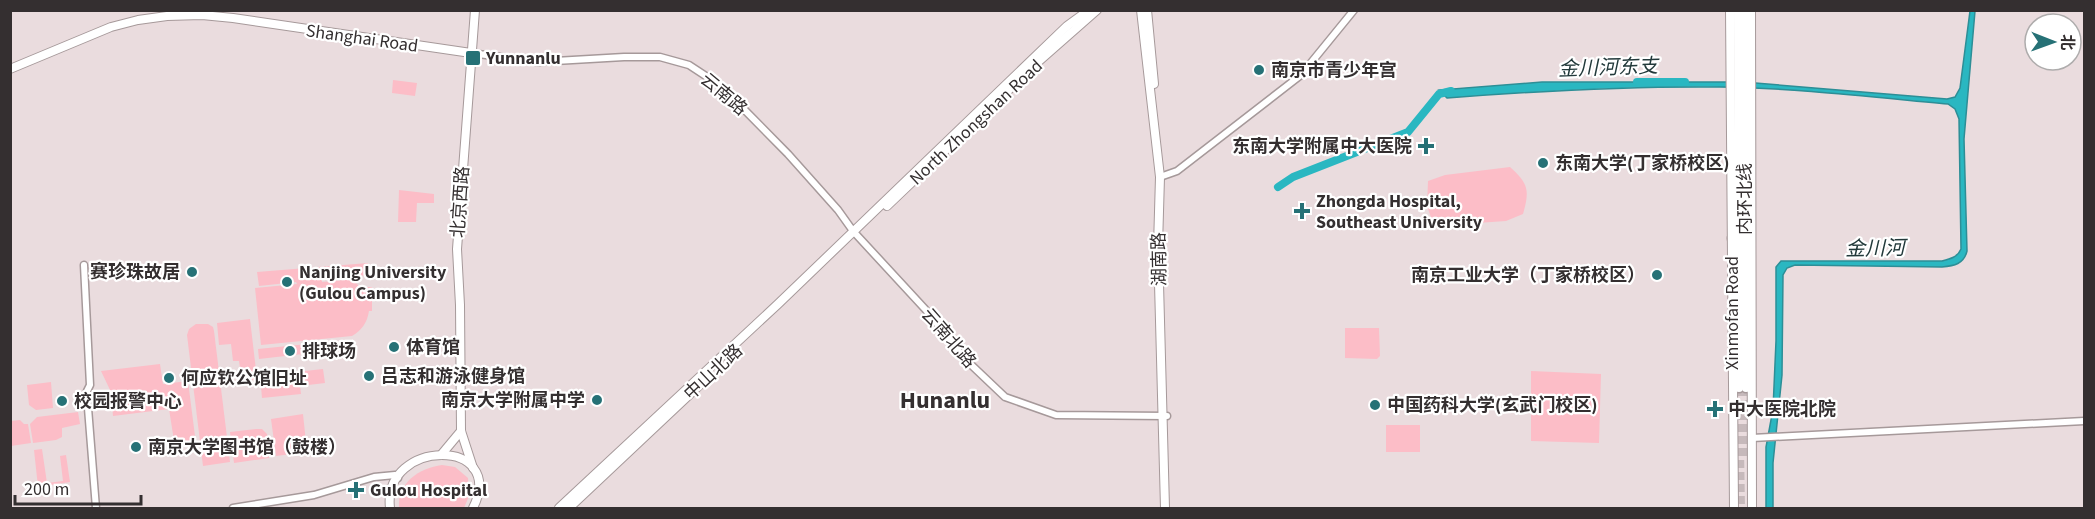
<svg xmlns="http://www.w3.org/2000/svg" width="2095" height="519" font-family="'Source Sans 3','Noto Sans SC',sans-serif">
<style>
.green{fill:#fcbdc7}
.water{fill:#2ab7c1;stroke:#2d8e96;stroke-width:1.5}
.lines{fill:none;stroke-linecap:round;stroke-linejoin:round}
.river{stroke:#2ab7c1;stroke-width:8}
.highway-tunnel{stroke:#c6b9bb;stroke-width:8;stroke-dasharray:8 4;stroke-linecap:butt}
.minor-casing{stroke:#a6999a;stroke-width:9}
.major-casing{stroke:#a6999a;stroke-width:10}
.highway-casing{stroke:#a6999a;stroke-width:11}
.minor{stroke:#fff;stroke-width:6}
.major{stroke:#fff;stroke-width:8}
.highway{stroke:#fff;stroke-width:8}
.poi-dot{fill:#267176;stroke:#fff;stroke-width:2}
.labels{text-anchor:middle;stroke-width:4.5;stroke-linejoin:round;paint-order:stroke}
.street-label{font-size:18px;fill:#342f30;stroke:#fff}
.poi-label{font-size:18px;font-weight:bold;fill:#342f30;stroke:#fff;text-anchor:start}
.water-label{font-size:20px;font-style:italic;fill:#22393a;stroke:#fff}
.district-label{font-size:24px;font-weight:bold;fill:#342f30;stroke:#fff}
</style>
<rect width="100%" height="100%" fill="#eadcde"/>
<g class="green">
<path d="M393 80 417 83 415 96 392 93Z"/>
<path d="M1510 167C1528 183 1530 190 1523 214L1506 221 1434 226 1427 206 1428 181 1445 175Z"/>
<path d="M399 190 434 194V203H417L416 222H398Z"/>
<path d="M368 263 369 275 322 279V282L355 279 356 283 360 287H372V311H369C367 323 362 330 352 336L261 345 255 288 297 284 296 282 259 286 257 272Z"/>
<path d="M250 319 257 379 242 381 239 361H233L231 344 219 345 217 323Z"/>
<path d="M196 324H208L213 327 214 331 230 462 203 466 187 335 189 329Z"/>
<path d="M1345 328H1379L1380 356 1377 359 1345 358Z"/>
<path d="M337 341 338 350 259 359 258 349Z"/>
<path d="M160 364 163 384 188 381 196 444 175 447 169 409 113 416 111 392 101 371Z"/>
<path d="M323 369 325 383 300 386 301 394 262 398 260 376Z"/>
<path d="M1531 371 1601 374 1599 443 1531 441Z"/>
<path d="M51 382 53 408 36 410 29 405 27 385Z"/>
<path d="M78 412 80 424 62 428V437L56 440 33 443 30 424 37 417Z"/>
<path d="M303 414 307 452 276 456 271 419Z"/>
<path d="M20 420 24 424H28L31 443 11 446V421Z"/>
<rect x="1386" y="425" width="34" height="27"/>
<path d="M256 429H262L267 434 269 458 234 463 230 432Z"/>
<path d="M42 449 47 483 63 481 60 456 66 455 70 482 38 487 34 450Z"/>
<path d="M442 465 455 467 468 478 469 496 464 508H399C397 483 419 468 442 465Z"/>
</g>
<path class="water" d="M1970 11H1975L1964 139 1967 251C1964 264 1954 266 1942 267L1795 265 1787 268 1783 275 1782 375 1773 463V508H1766V447L1773 409 1776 341V267L1781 261H1942C1950 259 1958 257 1961 249L1959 119 1955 109 1948 104C1872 97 1796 88 1720 87 1629 86 1538 91 1447 98L1439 90 1542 82H1743L1947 99 1955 97 1960 88Z"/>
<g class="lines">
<g class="river">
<path d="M1637 82H1685"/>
<path d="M1278 187 1293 177 1408 132 1439 94 1451 91"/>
</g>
<g class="highway-tunnel">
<path d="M1739 388 1741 508"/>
<path d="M1746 388V457"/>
</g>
<g class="minor-casing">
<g id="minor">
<path d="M471 53 538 62 624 57H660L689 65 721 86 788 154 838 210 853 231 925 309 965 359 1005 397 1056 415 1167 416"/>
<path d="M1160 177 1177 171 1301 75 1354 10"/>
<path d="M84 265 90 385 87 391 88 408 96 508"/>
<path d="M1752 438 2084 421"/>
<path d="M233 508 314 495 374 477 395 475 398 478"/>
</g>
</g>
<g class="major-casing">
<g id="major">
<path d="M1141 10 1160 177 1158 246 1165 508"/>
<path d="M1147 10 1154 84"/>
<path d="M1730 10 1734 508"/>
<path d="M1751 10 1752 508"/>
<path d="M10 69 111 27 138 20 167 16 202 15 233 18 471 53"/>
<path d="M887 206 1039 61 1097 10"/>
<path d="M441 455 461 431"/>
<path d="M473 468 461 431 460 305 457 249 475 10"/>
<path d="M390 508C382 438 508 437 473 508"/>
<path d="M559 508 778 304 1067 26 1089 10"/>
<path d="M569 508 707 378"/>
</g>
</g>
<g class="highway-casing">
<g id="highway">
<path d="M1738 10 1739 388"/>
<path d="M1744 10 1746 388"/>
<path d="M1732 158 1734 141"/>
<path d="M1732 238 1735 256"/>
</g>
</g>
<use href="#minor" class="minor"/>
<use href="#major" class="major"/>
<use href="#highway" class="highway"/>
</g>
<g class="poi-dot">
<rect x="465" y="50" width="16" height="16" rx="3"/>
<circle cx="1259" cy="70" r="6"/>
<path d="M1423 137h6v6h6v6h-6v6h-6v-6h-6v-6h6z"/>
<circle cx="1543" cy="163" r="6"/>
<path d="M1299 202h6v6h6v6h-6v6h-6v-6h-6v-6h6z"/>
<circle cx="192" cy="272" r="6"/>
<circle cx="1657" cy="275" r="6"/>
<circle cx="287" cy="282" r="6"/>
<circle cx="394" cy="347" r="6"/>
<circle cx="290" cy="351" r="6"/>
<circle cx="369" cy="376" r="6"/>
<circle cx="169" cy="378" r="6"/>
<circle cx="597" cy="400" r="6"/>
<circle cx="62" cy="401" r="6"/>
<circle cx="1375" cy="405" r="6"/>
<path d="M1712 400h6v6h6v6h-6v6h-6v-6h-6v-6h6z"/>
<circle cx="136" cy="447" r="6"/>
<path d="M353 481h6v6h6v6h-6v6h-6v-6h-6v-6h6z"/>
</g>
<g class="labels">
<g class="street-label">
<text transform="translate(362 38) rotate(8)" y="6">Shanghai Road</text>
<text transform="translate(724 94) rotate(40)" y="6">云南路</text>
<text transform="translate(976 122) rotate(-43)" y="6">North Zhongshan Road</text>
<text transform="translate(1745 199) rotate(-90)" y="6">内环北线</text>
<text transform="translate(460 202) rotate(-86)" y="6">北京西路</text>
<text transform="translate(1159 259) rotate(-91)" y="6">湖南路</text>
<text transform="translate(1732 313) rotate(-90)" y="6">Xinmofan Road</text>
<text transform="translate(949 338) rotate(49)" y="6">云南北路</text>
<text transform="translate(713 372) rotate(-43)" y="6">中山北路</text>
</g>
<g class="poi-label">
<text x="486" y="64">Yunnanlu</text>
<text x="1271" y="76">南京市青少年宫</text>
<text x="1412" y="152" text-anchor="end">东南大学附属中大医院</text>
<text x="1555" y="169">东南大学(丁家桥校区)</text>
<text x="1316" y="207">Zhongda Hospital,<tspan x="1316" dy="21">Southeast University</tspan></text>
<text x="180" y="278" text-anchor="end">赛珍珠故居</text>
<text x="299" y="278">Nanjing University<tspan x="299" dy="21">(Gulou Campus)</tspan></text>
<text x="1645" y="281" text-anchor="end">南京工业大学（丁家桥校区）</text>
<text x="406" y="353">体育馆</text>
<text x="302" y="357">排球场</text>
<text x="381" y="382">吕志和游泳健身馆</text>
<text x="181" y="384">何应钦公馆旧址</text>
<text x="585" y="406" text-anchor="end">南京大学附属中学</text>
<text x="74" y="407">校园报警中心</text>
<text x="1387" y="411">中国药科大学(玄武门校区)</text>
<text x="1728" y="415">中大医院北院</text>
<text x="148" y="453">南京大学图书馆（鼓楼）</text>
<text x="370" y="496">Gulou Hospital</text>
</g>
<g class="water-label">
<text transform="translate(1608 67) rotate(-2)" y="7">金川河东支</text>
<text transform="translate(1875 248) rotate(-1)" y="7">金川河</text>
</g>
<g class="district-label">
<text x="945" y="408">Hunanlu</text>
</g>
</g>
<rect width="2095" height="519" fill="none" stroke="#342f30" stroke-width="24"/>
<g transform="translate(2053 42) rotate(91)"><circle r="28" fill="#ffffff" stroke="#aeacac" stroke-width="1.5"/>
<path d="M0-4.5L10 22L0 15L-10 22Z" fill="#267176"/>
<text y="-9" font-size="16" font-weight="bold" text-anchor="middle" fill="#342f30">北</text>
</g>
<path d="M15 495v9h126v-9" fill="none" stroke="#342f30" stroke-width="3"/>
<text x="24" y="495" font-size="18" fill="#342f30" stroke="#ffffff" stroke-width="4.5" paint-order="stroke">200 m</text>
</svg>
